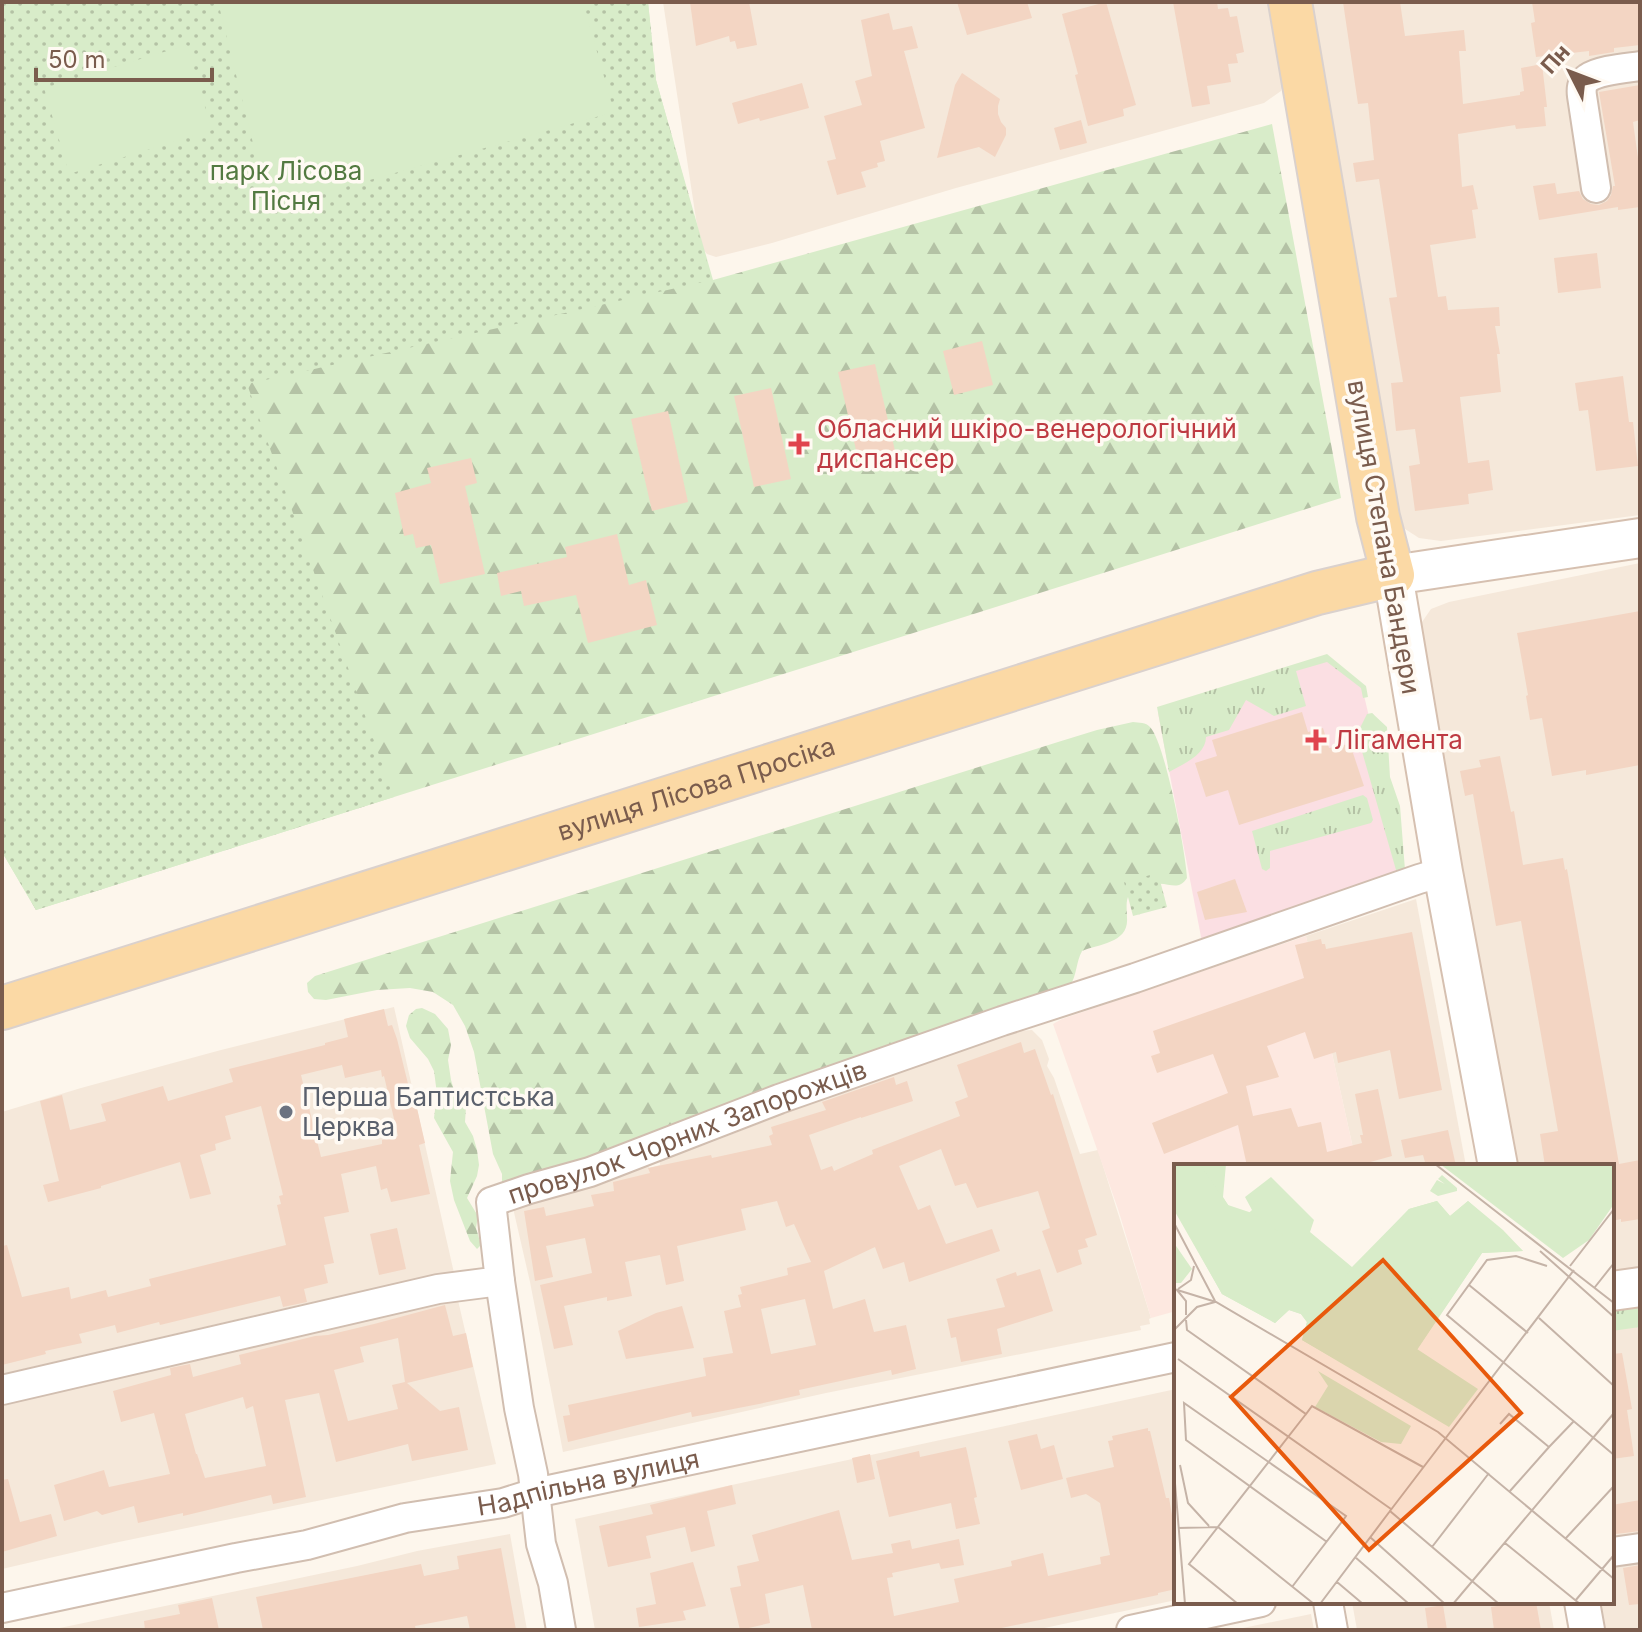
<svg xmlns="http://www.w3.org/2000/svg" width="1642" height="1632" font-family="Inter,sans-serif">
<style>
.residential{fill:#f5e8da}
.commercial{fill:#fde8e0}
.medical{fill:#fbdfe3}
.grass{fill:url(#grass-tufts)}
.forest{fill:url(#forest-firs)}
.park{fill:url(#park-dots)}
.pitch{fill:#d8ecc9}
.building{fill:#f3d5c3;fill-rule:evenodd}
.lines{fill:none;stroke-linecap:round;stroke-linejoin:round}
.minor-casing{stroke:#d1beb0;stroke-width:32}
.tertiary-casing{stroke:#d1beb0;stroke-width:38}
.secondary-casing{stroke:#d6c0b0;stroke-width:42}
.primary-casing{stroke:#dad1cd;stroke-width:46}
.minor{stroke:#fff;stroke-width:28}
.tertiary{stroke:#fff;stroke-width:34}
.secondary{stroke:#fff;stroke-width:38}
.primary{stroke:#fbd9a5;stroke-width:42}
.health-dot{fill:#e0444e;stroke:#fffaf3;stroke-width:3}
.worship-dot{fill:#6b7280;stroke:#fffaf3;stroke-width:3}
.labels{text-anchor:middle;stroke-width:7;stroke-linejoin:round;paint-order:stroke}
.park-label{font-size:26px;fill:#537a41;stroke:#fffaf3}
.health-label{font-size:26px;fill:#be3a42;stroke:#fffaf3;text-anchor:start}
.street-label{font-size:26px;fill:#7a5c4d;stroke:#fffaf3}
.worship-label{font-size:26px;fill:#5b616d;stroke:#fffaf3;text-anchor:start}
.inset-road{fill:none;stroke:#c5b3a7;stroke-width:2}
.view{fill:#e8590c;fill-opacity:0.15;stroke:#e8590c;stroke-width:4}
.inset-edge{fill:none;stroke:#7a5c4d;stroke-width:4}
</style>
<defs>
<pattern id="grass-tufts" width="24" height="20" patternUnits="userSpaceOnUse" patternTransform="scale(2)"><rect width="24" height="20" fill="#d8ecc9"/><path d="M3 7l-1-3M5 7V3M7 7l1-3M15 17l-1-3M17 17v-4M19 17l1-3" fill="none" stroke="#b4c2a5"/></pattern>
<pattern id="forest-firs" width="22" height="20" patternUnits="userSpaceOnUse" patternTransform="scale(2)"><rect width="22" height="20" fill="#d8ecc9"/><path d="M5 1l3.5 6h-7zM16 11l3.5 6h-7z" fill="#b4c2a5"/></pattern>
<pattern id="park-dots" width="8" height="8" patternUnits="userSpaceOnUse" patternTransform="scale(2)"><rect width="8" height="8" fill="#d8ecc9"/><path d="M2 2h.1M6 6h.1" fill="none" stroke="#b4c2a5" stroke-width="1.8" stroke-linecap="round"/></pattern>
</defs>
<rect width="100%" height="100%" fill="#fdf6ec"/>
<g class="residential">
<path d="M663 2H1271L1284 81 1281 91 1264 103 956 188 772 243 716 257 707 254 702 248 696 219Z"/>
<path d="M1309 2H1640V515L1441 541 1419 538 1402 527 1399 520Z"/>
<path d="M1640 563V1268L1612 1272V1166H1517L1420 640V630L1422 622 1431 609 1449 602Z"/>
<path d="M1416 899 1466 1166H1357L1306 936Z"/>
<path d="M394 1007 454 1273 308 1303 2 1374V1112L81 1088 221 1050Z"/>
<path d="M1032 1030 1042 1040 1049 1059 1047 1066 1054 1078 1080 1154 1098 1150 1151 1318 1149 1319 1150 1324 1140 1326 1141 1330 826 1393 563 1452 530 1282 513 1208 648 1164 649 1168 660 1165V1160L710 1143 868 1080 1019 1031Z"/>
<path d="M457 1296 496 1464 114 1543 2 1569V1401Z"/>
<path d="M1640 1305V1630H1599L1593 1602H1612V1309Z"/>
<path d="M1176 1389V1600L1035 1630H595L575 1519Z"/>
<path d="M510 1534 527 1630H50L357 1566 417 1551Z"/>
<path d="M1352 1602H1549L1554 1630H1357Z"/>
<path d="M1311 1614 1314 1630H1235L1243 1628Z"/>
</g>
<path class="commercial" d="M1306 936 1357 1166H1176V1311L1151 1318 1118 1209 1053 1024 1062 1019Z"/>
<path class="medical" d="M1326 660 1362 687 1404 865V871L1202 942 1158 713Z"/>
<g class="grass">
<path d="M1327 654 1366 686 1368 697 1363 698 1361 688 1327 662 1296 671 1306 706 1274 716 1246 700 1229 730 1206 737C1206 755 1183 764 1169 772L1157 707Z"/>
<path d="M1372 713 1387 727 1390 777 1400 806 1405 870H1396L1357 734 1367 714Z"/>
<path d="M1363 795 1367 798 1373 820 1371 823 1270 851V868L1266 871 1262 869 1252 831Z"/>
<path d="M1640 1306V1327L1612 1331V1309Z"/>
</g>
<g class="forest">
<path d="M2 2H648L656 80 713 280 1272 124 1341 498 36 910 2 852Z"/>
<path d="M1133 722C1139 723 1146 722 1150 727 1165 742 1186 854 1187 878 1178 892 1169 882 1156 884 1147 885 1138 889 1130 892 1125 902 1127 907 1127 918 1129 943 1099 944 1082 951 1076 962 1077 975 1070 986L584 1166 502 1185V1174L493 1154 474 1052 465 1026 453 1005 433 992 410 988 377 990 326 1000 314 999 308 992 307 983 315 976 1058 742 1097 730Z"/>
<path d="M422 1008 435 1014 448 1029 451 1045 448 1060 451 1080 454 1090 466 1107 465 1122 473 1136 477 1150 479 1165 477 1176 467 1198 478 1216 476 1228 481 1245 477 1249 470 1241 454 1200 450 1181 453 1152 434 1118 437 1094 434 1071 428 1059 410 1038 406 1026 409 1015 416 1009Z"/>
</g>
<g class="park">
<path d="M2 2H648L656 80 712 280 247 384 394 797 36 910 2 852Z"/>
<path d="M1158 873 1167 907 1133 916 1124 882Z"/>
</g>
<g class="pitch">
<path d="M218 2H583L614 112 269 208Z"/>
<path d="M187 45 212 130 69 174 44 88Z"/>
</g>
<g class="building">
<path d="M690 2H749L757 45 737 49 735 41 730 42 729 36 696 46Z"/>
<path d="M957 2H1027L1032 18 967 35Z"/>
<path d="M1106 2 1136 105 1123 109 1124 116 1088 126 1075 75 1078 74 1062 14Z"/>
<path d="M1173 2H1217L1218 9 1228 8 1230 17 1237 16 1244 52 1236 54 1238 63 1228 64 1231 82 1207 86 1210 104 1192 107Z"/>
<path d="M1343 2H1400L1405 36 1464 30 1466 51H1459L1463 104 1520 95V92L1524 91 1521 68 1542 64 1547 107H1544L1546 126 1516 129 1515 125 1458 134 1462 187 1473 185 1478 209 1472 210 1476 238 1430 245 1438 297 1446 296 1448 310 1499 307 1500 326H1495L1500 354H1497L1501 392 1460 397 1468 463 1489 460 1493 490 1468 494 1469 504 1415 511 1409 466 1420 464 1415 429 1396 431 1391 383 1403 382 1389 298 1397 297 1379 179 1356 182 1353 163 1374 160 1368 103 1358 104Z"/>
<path d="M1532 2H1640V45L1614 48V52L1589 56V51L1536 57 1531 23 1535 22Z"/>
<path d="M889 13 893 30 912 26 918 48 904 51 925 128 880 141 885 161 877 163 878 167 861 172 866 187 837 195 827 161 836 159 824 116 862 105 855 81 872 76 861 20Z"/>
<path d="M962 73 1000 99 998 106V114L1001 122 1006 128V135L995 157 979 147 937 158 955 85Z"/>
<path d="M802 83 809 108 760 121 759 118 738 124 732 103Z"/>
<path d="M1640 85V120L1633 122 1638 158 1640 157V207L1618 210V207L1539 220 1533 186 1555 183 1557 194 1579 191 1583 199 1591 204 1599 205 1607 201 1611 195 1613 186H1615L1599 92Z"/>
<path d="M1081 120 1087 143 1060 150 1054 128Z"/>
<path d="M1597 253 1601 288 1558 293 1554 258Z"/>
<path d="M982 341 993 385 954 395 943 351Z"/>
<path d="M875 364 896 455 859 463 838 372Z"/>
<path d="M1623 376 1629 422H1633L1638 466 1596 471 1588 410 1579 411 1575 383Z"/>
<path d="M771 388 791 479 754 487 734 396Z"/>
<path d="M668 411 688 502 652 511 631 419Z"/>
<path d="M471 458 477 483 465 486 485 574 440 584 431 545 416 548 413 534 404 536 395 493 431 483 427 468Z"/>
<path d="M617 534 629 585 646 580 657 625 588 643 576 595 524 606 521 591 501 596 497 573 567 557 565 547Z"/>
<path d="M1640 611V765L1586 775V770L1552 776 1542 718 1530 720 1526 696 1528 695 1517 633Z"/>
<path d="M1302 712 1308 732 1323 728 1329 748 1350 744 1364 786 1239 825 1228 790 1206 797 1195 763 1217 756 1212 740Z"/>
<path d="M1500 756 1511 812 1514 811 1523 865 1563 858 1565 870 1567 869 1619 1164 1640 1160V1219L1621 1222V1219L1612 1221V1166H1545L1540 1134 1558 1131 1521 921 1496 926 1473 794 1465 796 1460 771 1481 767 1479 760Z"/>
<path d="M1235 879 1247 912 1205 920 1197 892Z"/>
<path d="M1412 932 1442 1090 1399 1099 1390 1050 1338 1063 1336 1052 1314 1059 1305 1032 1267 1046 1279 1077 1246 1086 1253 1116 1291 1108 1298 1127 1321 1122 1327 1152 1362 1143 1360 1135H1363L1355 1094 1378 1089 1392 1156 1356 1166H1247L1238 1125 1164 1154 1152 1123 1228 1093 1213 1054 1157 1073 1151 1056 1160 1053 1153 1031 1304 978 1295 945 1321 939 1322 944H1325L1326 949Z"/>
<path d="M384 1009 388 1026 392 1025 397 1039 411 1096 414 1095 425 1143 419 1145 430 1194 391 1202 387 1188 381 1190 376 1166 341 1174 349 1212 324 1217 334 1263 324 1265 328 1283 304 1289 307 1302 283 1307 280 1296 160 1325 159 1322 117 1333 115 1325 79 1334 82 1343 45 1351 46 1354 2 1365V1246L7 1245 22 1297 69 1287 71 1299 106 1290 108 1297 151 1286 149 1279 286 1245 277 1205 281 1204 279 1196 283 1195 261 1106 225 1116 231 1139 215 1144 216 1150 200 1155 211 1194 190 1199 180 1162 101 1186V1188L48 1202 43 1185 59 1181 40 1101 62 1095 70 1130 106 1121 101 1104 163 1086 168 1101 233 1082 229 1069 325 1045V1043L348 1037 344 1019ZM342 1065 345 1078 381 1070 382 1077 384 1076 398 1136 382 1140V1144L321 1157 301 1075Z"/>
<path d="M1021 1042 1024 1053 1035 1049 1051 1095 1053 1094 1097 1235 1085 1239 1088 1247 1078 1250 1082 1264 1057 1273 1042 1231 1050 1228 1038 1191 977 1208 966 1183 955 1186 941 1149 899 1166 918 1210 930 1205 946 1244 992 1229 1000 1251 909 1282 904 1262 883 1269 875 1247 824 1271 833 1309 865 1299 874 1332 906 1325 916 1369 892 1375 891 1370 799 1390 800 1395 759 1404 692 1417 691 1412 568 1442 563 1416 570 1415 568 1405 706 1376 703 1358 733 1353 724 1311 741 1307 738 1295 742 1294 740 1287 788 1275 787 1268 811 1262 794 1224 786 1227 777 1201 741 1209 746 1230 677 1246 684 1281 666 1285 660 1255 625 1262 632 1296 607 1301V1297L564 1306 573 1345 554 1349 540 1285 592 1273 585 1238 546 1246 553 1277 535 1281 524 1211 544 1207 546 1216 594 1206 591 1195 614 1191 613 1182 650 1173 648 1168 711 1155 712 1158 772 1145 769 1136 773 1134 771 1127 826 1110 822 1102 894 1077 896 1085 907 1081 913 1101 861 1118V1117L809 1135 821 1170 832 1166 834 1171 873 1154 872 1150 960 1116 955 1102 968 1097 957 1065ZM805 1299 816 1345 771 1354 761 1309Z"/>
<path d="M1448 1130 1456 1166H1426L1423 1155 1405 1158 1401 1140Z"/>
<path d="M397 1228 406 1269 379 1275 370 1234Z"/>
<path d="M1040 1269 1053 1311 997 1329 1002 1354 961 1362 956 1337 951 1338 947 1319 1005 1307 996 1279 1016 1272 1017 1276Z"/>
<path d="M445 1305 453 1336 466 1333 473 1367 407 1383 440 1411 459 1407 468 1450 412 1461 408 1444 336 1462 319 1393 285 1400 306 1497 273 1504 271 1495 183 1516V1513L138 1523 134 1506 102 1515 97 1511 64 1521 54 1485 104 1470 109 1487 170 1474 154 1413 121 1422 113 1391 171 1375 170 1368 190 1364 193 1377 241 1364 239 1355 315 1336 328 1335 374 1324ZM398 1338 405 1382 392 1385 398 1409 348 1421 334 1370 364 1362 360 1347ZM243 1397 246 1409 253 1406 266 1466 205 1478 197 1454H196L185 1414Z"/>
<path d="M682 1306 694 1348 626 1359 618 1331 656 1313Z"/>
<path d="M1622 1353 1632 1409 1627 1410 1634 1456 1612 1459V1354Z"/>
<path d="M1148 1428V1431H1150L1166 1498H1169L1176 1538V1589L1158 1593V1595L992 1630H812L803 1585 765 1594 770 1623 740 1630 730 1588 741 1586 737 1566 759 1561 752 1535 839 1510 852 1560 893 1553 891 1544 910 1540 912 1549 959 1539 964 1565 941 1569 939 1563 892 1573 893 1577 887 1578 894 1616 959 1602 954 1579 1012 1566 1011 1561 1043 1553 1048 1576 1101 1564 1100 1557 1110 1555 1100 1503 1086 1494 1071 1498 1066 1478 1114 1467 1108 1441 1113 1440 1112 1436Z"/>
<path d="M1037 1434 1041 1449 1054 1445 1063 1479 1021 1490 1008 1441Z"/>
<path d="M966 1447 977 1497 974 1498 980 1524 956 1529 951 1503 889 1517 876 1461 919 1451 920 1457Z"/>
<path d="M870 1454 875 1479 857 1483 852 1458Z"/>
<path d="M8 1479 20 1522 51 1514 57 1536 2 1552V1480Z"/>
<path d="M732 1485 736 1504 707 1511 715 1546 691 1552 685 1527 646 1536 651 1558 608 1567 599 1526 653 1514 650 1505Z"/>
<path d="M1640 1500V1531L1616 1534 1612 1505Z"/>
<path d="M501 1548 516 1630H470L467 1616 415 1626 416 1630H263L256 1597 421 1564 424 1576 459 1569 457 1556Z"/>
<path d="M693 1562 706 1606 683 1611 686 1620 639 1627 636 1608 656 1604 650 1573Z"/>
<path d="M1640 1565V1604L1629 1605 1623 1568Z"/>
<path d="M212 1598 219 1630H145L144 1621 180 1614 178 1605Z"/>
<path d="M1520 1602H1536L1541 1630H1494L1491 1607Z"/>
<path d="M1443 1605 1447 1630H1428L1425 1608Z"/>
</g>
<g class="lines">
<g class="minor-casing">
<g id="minor">
<path d="M1596 188 1582 96C1581 89 1582 82 1588 78 1599 70 1626 68 1640 66"/>
<path d="M500 1281 519 1408 533 1474 541 1544 553 1583 561 1630"/>
<path id="s1" d="M2 1390 438 1289 500 1281 491 1202 529 1189 590 1172 779 1099 1002 1021 1135 978 1419 879 1443 872"/>
<path d="M1612 1552 1640 1548"/>
<path d="M1328 1602 1333 1630"/>
<path id="s2" d="M2 1608 236 1558 307 1545 405 1518 503 1503 535 1493 1176 1357"/>
<path d="M1131 1630 1261 1602"/>
</g>
</g>
<g class="tertiary-casing">
<path id="tertiary" d="M1582 1602 1587 1630"/>
</g>
<g class="secondary-casing">
<g id="secondary">
<path d="M1498 1166 1443 872 1393 575 1640 538"/>
<path d="M1612 1291 1640 1287"/>
</g>
</g>
<g class="primary-casing">
<g id="primary">
<path id="s3" d="M2 1008 1317 593 1393 575 1378 517 1290 2"/>
</g>
</g>
<use href="#minor" class="minor"/>
<use href="#tertiary" class="tertiary"/>
<use href="#secondary" class="secondary"/>
<use href="#primary" class="primary"/>
</g>
<g class="health-dot">
<path d="M795 432h8v8h8v8h-8v8h-8v-8h-8v-8h8z"/>
<path d="M1312 728h8v8h8v8h-8v8h-8v-8h-8v-8h8z"/>
</g>
<circle class="worship-dot" cx="286" cy="1112" r="8"/>
<g class="labels">
<g class="park-label">
<text x="286" y="180">парк Лісова<tspan x="286" dy="30">Пісня</tspan></text>
</g>
<g class="health-label">
<text x="817" y="438">Обласний шкіро-венерологічний<tspan x="817" dy="30">диспансер</tspan></text>
<text x="1334" y="749">Лігамента</text>
</g>
<g class="street-label">
<text transform="translate(1384 537) rotate(80)" y="9">вулиця Степана Бандери</text>
<text dy="9" stroke="none"><textPath href="#s3" startOffset="728">вулиця Лісова Просіка</textPath></text>
<text dy="9" stroke="none"><textPath href="#s1" startOffset="798">провулок Чорних Запорожців</textPath></text>
<text dy="9" stroke="none"><textPath href="#s2" startOffset="600">Надпільна вулиця</textPath></text>
</g>
<g class="worship-label">
<text x="302" y="1106">Перша Баптистська<tspan x="302" dy="30">Церква</tspan></text>
</g>
</g>
<g transform="translate(1174 1164)">
<rect width="440" height="440" fill="#fdf6ec"/>
<path d="M268 11 283 24V27L264 32 256 27 263 16 271 20 264 15Z" fill="#d8ecc9"/>
<path d="M0 0H52L49 33 65 58 78 46 71 33 97 13 140 56 136 68 178 103 235 45 263 37 276 52 294 37 329 66 349 87 308 89 243 185 304 225 275 263 128 176 133 158 127 150 115 146 101 159 48 130 0 44ZM0 79 18 105 7 119H0ZM144 207 237 262 227 280 207 278 141 243 154 222Z" fill="#d8ecc9"/>
<path d="M0 0 27 2 54 41 81 50 168 116 235 45 263 37 276 52 294 37 349 87 308 89 243 186 194 151 168 199 128 176 133 158 127 150 115 146 101 159 48 130 0 46ZM266 0H440V40L415 76 389 94Z" fill="#d8ecc9"/>
<path d="M228 116 265 139 250 162 213 138Z" fill="#d8ecc9"/>
<path class="inset-road" d="M261 0 440 139M0 59 41 137M366 87 440 153M373 102 342 92 313 96 273 151 440 291M396 102 440 45M295 121 354 169M421 123 440 99M0 125 42 138 264 268 440 415M4 125 17 116 20 102M3 126 12 137V151M365 154 440 222M12 156 13 166 132 250 138 242 249 303M0 166 23 143 41 138M4 195 217 345M0 202V246M326 260 335 250 375 283 336 327M375 283 400 257M6 301 14 339 35 362M0 307 11 440M4 364 44 363 140 440M196 373 271 440M392 374 440 322M331 379 406 440M258 383 315 309M181 393 235 440M163 418 189 440M118 423 140 394 170 355 172 352 10 239 12 276 153 378M401 437 440 391M64 440 15 400 132 250M146 440 216 347M279 440 440 249M325 440 216 347 400 106"/>
<path class="view" d="M209 96 347 249 195 386 57 233Z"/>
<rect width="440" height="440" class="inset-edge"/>
</g>
<rect width="1642" height="1632" fill="none" stroke="#7a5c4d" stroke-width="8"/>
<g transform="translate(1570 72) rotate(312)" stroke="#fffaf3" stroke-width="6" paint-order="stroke">
<path d="M0-6L14 30L0 20L-14 30Z" fill="#7a5c4d"/>
<text y="-12" font-size="22" font-weight="bold" text-anchor="middle" fill="#7a5c4d">Пн</text>
</g>
<path d="M36 68v12h176v-12" fill="none" stroke="#7a5c4d" stroke-width="4"/>
<text x="48" y="68" font-size="24" fill="#7a5c4d" stroke="#fffaf3" stroke-width="6" paint-order="stroke">50 m</text>
</svg>
